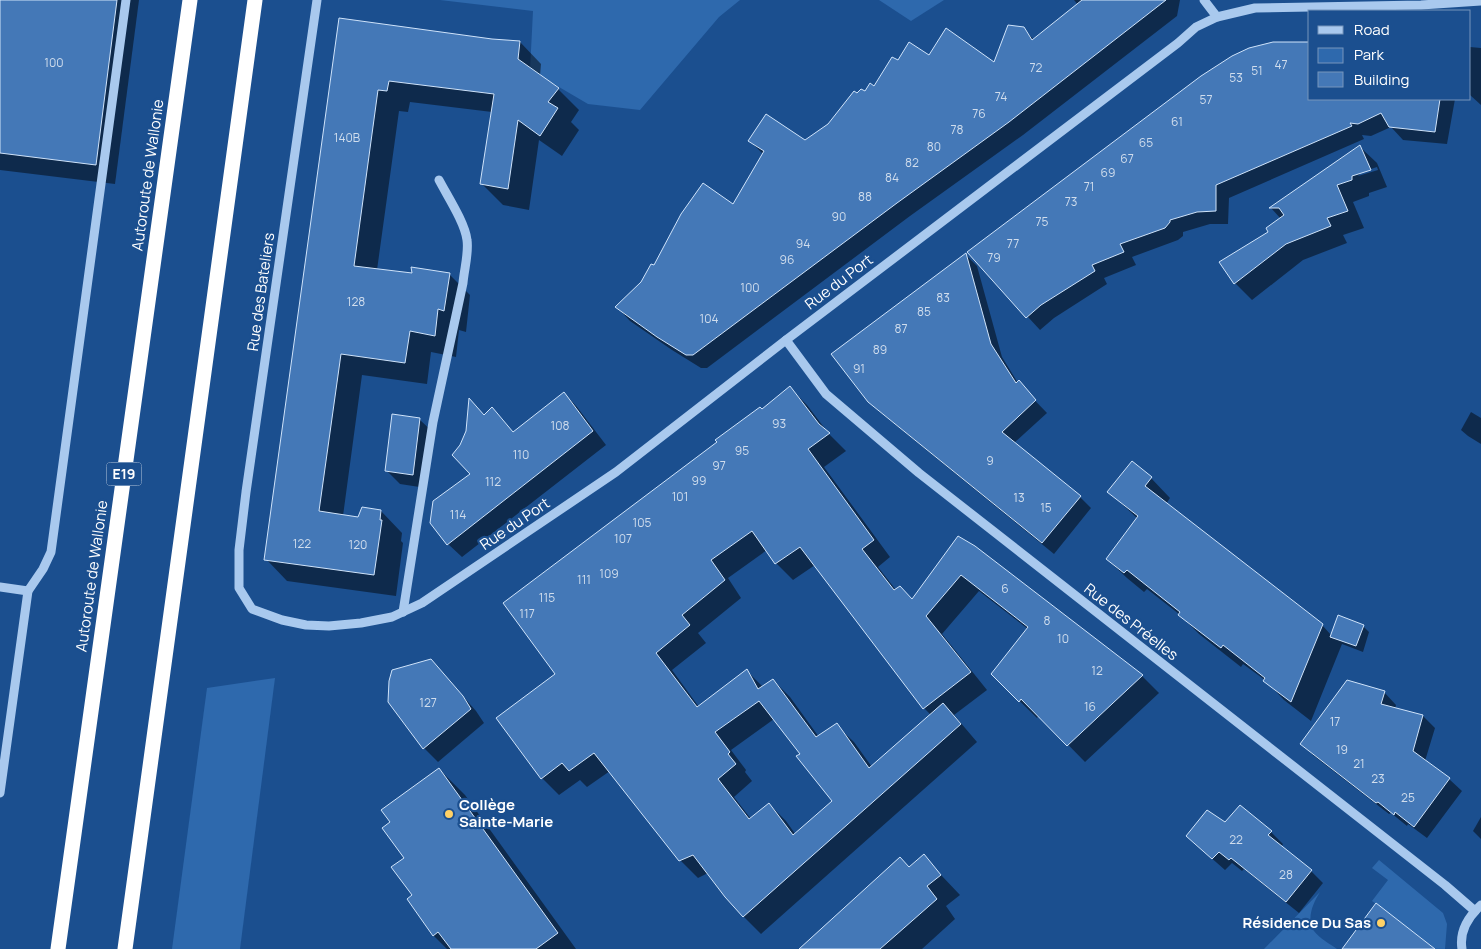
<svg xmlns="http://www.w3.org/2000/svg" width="1481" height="949" font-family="Manrope,sans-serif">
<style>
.green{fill:#2e69ad}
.shadow{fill:#0007;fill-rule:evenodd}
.building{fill:#4478b7;stroke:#cfe3fa;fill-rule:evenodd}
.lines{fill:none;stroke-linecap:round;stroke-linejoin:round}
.minor{stroke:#a9c9ee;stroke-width:9}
.highway{stroke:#fff;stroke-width:15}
.poi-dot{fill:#ffd166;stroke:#1b4f8f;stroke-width:2}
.labels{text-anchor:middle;stroke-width:4.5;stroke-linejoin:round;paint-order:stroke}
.number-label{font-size:12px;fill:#d0dded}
.shield{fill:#1b4f8f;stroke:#bbcadd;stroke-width:1}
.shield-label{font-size:14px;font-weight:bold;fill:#fff}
.street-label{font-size:15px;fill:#fff;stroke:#1b4f8f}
.poi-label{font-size:15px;font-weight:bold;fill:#fff;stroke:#1b4f8f;text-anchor:start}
</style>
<rect width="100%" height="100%" fill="#1b4f8f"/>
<g class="green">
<path d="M440 0H740L719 17 640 110 588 104 530 70 533 11Z"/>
<path d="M879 0H944L911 21Z"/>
<path d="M275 678 240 949H172L207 688Z"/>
<path d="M1379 860 1443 913 1447 924 1445 949H1430L1431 947 1372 901 1388 880 1372 868Z"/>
<path d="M1320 892C1313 903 1306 919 1314 931 1319 938 1330 944 1337 949H1264Z"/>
</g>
<g class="shadow">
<path d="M0 0H139L115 184 0 170Z"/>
<path d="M1074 0H1180L1177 16 1023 135 910 216 707 368H701L672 350 630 321 617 307 642 283 654 267 734 206 764 155 749 140 805 141 829 125 858 95 874 87 899 62 929 56 995 63 1023 28 1034 40 1078 5Z"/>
<path d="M340 19 492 40 520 42 541 64 540 76 558 89 579 110 571 122 579 130 562 156 539 140 529 210 503 205 482 184 492 112 410 102 408 112 399 111 377 270 413 275 449 274 470 295 466 332 459 330 456 357 431 352 427 384 362 375 343 516 358 518 381 511 402 533 401 541 403 543 396 596 287 581 266 559Z"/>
<path d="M1470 47 1481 48V105L1470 95Z"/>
<path d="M1310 99H1455L1447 144 1403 140 1391 127 1371 136 1362 135 1364 139 1229 198 1228 224H1210L1183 232V236L1178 240 1132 257 1136 265 1104 278 1107 284 1054 318 1040 330 969 253Z"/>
<path d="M1360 147 1377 163 1387 187 1369 193V196L1353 202 1364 228 1343 235 1347 243 1303 260 1252 300 1235 283 1281 219 1271 208ZM1377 167 1378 170 1358 176 1362 172Z"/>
<path d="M966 255 977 266 1002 357 1018 383 1047 413 1014 443 1080 497 1091 508 1054 554 880 412 868 400Z"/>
<path d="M790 388 807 405 829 434 846 451 824 467 890 557 878 567 896 590 912 600 959 537 1142 676 1159 693 1085 762 1039 715 1037 718 992 674 1028 629 979 591 942 634 987 690 954 715 977 742 761 934 744 917 708 873 698 878 680 860 610 771 587 787 580 780 559 795 542 778 556 674 762 410ZM767 550 776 563 793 580 815 565 924 708 931 715 872 767 854 742 836 725 819 737 790 697 773 680 763 687 747 671 699 707 672 670 706 643 698 633 741 598 728 578ZM774 719 802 754 834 801 796 835 786 821 769 804 751 819 734 797 752 781 745 772 746 770 731 750Z"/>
<path d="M564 393 577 407 606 445 462 557 448 544 472 474 461 445 467 431 470 401 485 416 492 409 514 433Z"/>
<path d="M1471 412 1481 418V444L1468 436 1461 430Z"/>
<path d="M394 416 420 420 434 433 426 488 400 484 386 470Z"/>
<path d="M1151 478 1170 498 1166 504 1322 625 1332 636 1363 626 1369 632 1363 652 1342 644 1311 721 1284 700 1265 680 1243 664 1241 667 1199 634 1179 614 1147 589 1144 592 1127 578 1107 559 1138 519 1109 492Z"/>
<path d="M431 660 476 711 484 723 438 762 424 748 389 701Z"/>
<path d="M1384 692 1396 705 1395 709 1423 716 1435 728 1425 761 1449 779 1462 791 1427 838 1408 824 1407 826 1391 813 1389 814 1314 756 1302 744Z"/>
<path d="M439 769 465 795 576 949H447L434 936 408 900 414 896 406 858Z"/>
<path d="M1481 817V839L1473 831Z"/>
<path d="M1271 832 1283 844 1281 847 1311 871 1323 883 1299 913 1244 869 1242 871 1232 863 1225 870 1200 848Z"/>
<path d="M923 856 960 895 946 906 955 919 922 949H801Z"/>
</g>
<g class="building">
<path d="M0 0H117L96 165 0 153Z"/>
<path d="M1082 0H1166L1009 122 897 203 693 355H686L657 337 615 307 641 282 651 264 654 265 681 214 703 183 733 204 764 151 748 141 766 114 805 140 828 124 854 91 857 93 861 89 865 91 870 83 874 86 892 57 898 60 909 42 929 55 946 28 994 62 1008 25 1024 27 1032 40Z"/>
<path d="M339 18 492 39 520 41 518 59 559 88 548 102 558 108 540 136 518 120 508 189 480 184 494 94 389 81 387 91 378 90 354 266 412 273 411 267 450 273 444 311 438 309 435 336 410 331 405 363 341 354 319 511 358 517 362 507 381 510 380 520H382L374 575 264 560Z"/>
<path d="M1273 42H1310V99H1440L1435 132 1389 127 1381 113 1358 124 1350 123 1352 126 1216 185V211L1197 212 1170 220V222L1165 228 1120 244 1124 252 1092 265 1095 271 1041 305 1026 318 967 252 1201 76 1232 56 1249 48Z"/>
<path d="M1360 145 1371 170 1352 176V180L1337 185 1348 211 1327 218 1331 226 1286 244 1234 284 1219 262 1268 232 1266 228 1284 215 1279 208H1269Z"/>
<path d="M966 253 991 344 1016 383 1019 380 1036 400 1002 432 1081 496 1042 543 868 402 831 354Z"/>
<path d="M790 386 819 424 830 433 808 449 874 540 862 549 894 590 900 586 912 599 958 536 975 546 1143 675 1067 746 1021 699 1019 702 991 674 1028 627 961 575 926 616 971 672 923 709 800 547 775 564 752 531 711 560 725 580 682 615 690 625 656 653 697 707 747 669 758 689 773 679 816 737 837 723 869 768 943 703 961 724 743 917 725 897 693 855 679 861 594 753 569 771 562 763 541 779 496 718 555 674 503 603 717 442 715 440 760 407 762 409ZM759 701 800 754 796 756 832 801 793 835 769 803 749 819 718 779 736 764 728 754 730 752 715 732Z"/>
<path d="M564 392 593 431 447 545 430 523 433 501 470 474 452 455 460 445 466 431 469 398 484 415 492 407 513 432Z"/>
<path d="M392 414 420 418 413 475 385 471Z"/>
<path d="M1132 461 1152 477 1145 486 1323 624 1291 702 1263 681 1265 678 1223 645 1221 648 1178 615 1180 612 1127 570 1124 573 1106 559 1138 516 1107 492Z"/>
<path d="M1338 615 1364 625 1356 646 1330 637Z"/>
<path d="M431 659 463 696 471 709 423 749 388 702 389 681 392 670Z"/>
<path d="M1347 680 1385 691 1381 704 1423 715 1413 751 1450 778 1414 827 1395 812 1394 815 1378 802 1376 803 1300 744Z"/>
<path d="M439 768 558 933 536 949H451L438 932 433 936 407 899 412 895 391 867 404 858 382 828 390 822 381 810Z"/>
<path d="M1240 805 1272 831 1268 835 1312 870 1286 902 1231 858 1229 860 1219 852 1212 859 1186 836 1207 810 1225 822Z"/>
<path d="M924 854 941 875 927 886 937 899 880 949H799L900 857 909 867Z"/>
<path d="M1376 903 1435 949H1342Z"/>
</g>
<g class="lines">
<g class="minor">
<path d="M317 0 246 492 239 550V588L252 609 282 620 306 625 329 626 361 623 392 617 422 603 616 472 786 340 1178 43 1196 27 1217 17 1255 8 1421 5 1481 1"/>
<path d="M1204 0 1217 17"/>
<path d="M786 340 826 394 919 473 1445 885 1475 911"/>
<path d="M0 587 28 591"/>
<path d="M403 612 433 422 463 283C464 270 469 253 467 240 465 223 448 197 439 180"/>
<path d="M0 793 28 591 43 569 51 552 126 0"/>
<path d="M1462 949C1459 931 1468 917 1481 905"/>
</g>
<g class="highway">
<path d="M58 949 190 0"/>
<path d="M125 949 255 0"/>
</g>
</g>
<g class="poi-dot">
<circle cx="449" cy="814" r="5"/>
<circle cx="1381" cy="923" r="5"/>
</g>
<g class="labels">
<g class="number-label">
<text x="54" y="67">100</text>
<text x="1281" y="69">47</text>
<text x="1036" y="72">72</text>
<text x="1257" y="75">51</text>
<text x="1236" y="82">53</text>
<text x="1001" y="101">74</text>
<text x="1206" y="104">57</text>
<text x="979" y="118">76</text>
<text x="1177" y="126">61</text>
<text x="957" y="134">78</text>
<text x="347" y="142">140B</text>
<text x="1146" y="147">65</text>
<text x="934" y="151">80</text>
<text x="1127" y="163">67</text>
<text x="912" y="167">82</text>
<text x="1108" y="177">69</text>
<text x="892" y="182">84</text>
<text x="1089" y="191">71</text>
<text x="865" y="201">88</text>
<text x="1071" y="206">73</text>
<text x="839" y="221">90</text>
<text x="1042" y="226">75</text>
<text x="803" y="248">94</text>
<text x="1013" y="248">77</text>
<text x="994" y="262">79</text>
<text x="787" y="264">96</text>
<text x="750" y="292">100</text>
<text x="943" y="302">83</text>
<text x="356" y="306">128</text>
<text x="924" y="316">85</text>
<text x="709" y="323">104</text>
<text x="901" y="333">87</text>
<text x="880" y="354">89</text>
<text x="859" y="373">91</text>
<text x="779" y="428">93</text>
<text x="560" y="430">108</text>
<text x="742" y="455">95</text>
<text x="521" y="459">110</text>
<text x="990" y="465">9</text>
<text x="719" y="470">97</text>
<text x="699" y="485">99</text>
<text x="493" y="486">112</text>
<text x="680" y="501">101</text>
<text x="1019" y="502">13</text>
<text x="1046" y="512">15</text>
<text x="458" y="519">114</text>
<text x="642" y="527">105</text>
<text x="623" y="543">107</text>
<text x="302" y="548">122</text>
<text x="358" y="549">120</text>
<text x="609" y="578">109</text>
<text x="584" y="584">111</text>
<text x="1005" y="593">6</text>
<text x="547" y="602">115</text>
<text x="527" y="618">117</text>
<text x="1047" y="625">8</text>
<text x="1063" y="643">10</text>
<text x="1097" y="675">12</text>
<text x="428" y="707">127</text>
<text x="1090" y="711">16</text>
<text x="1335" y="726">17</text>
<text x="1342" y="754">19</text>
<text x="1359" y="768">21</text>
<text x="1378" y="783">23</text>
<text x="1408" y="802">25</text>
<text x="1236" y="844">22</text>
<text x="1286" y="879">28</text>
</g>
<rect class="shield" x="106.5" y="462.5" width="35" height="23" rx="4"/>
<g class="shield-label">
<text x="124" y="479">E19</text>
</g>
<g class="street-label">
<text transform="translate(148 175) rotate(-82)" y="5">Autoroute de Wallonie</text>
<text transform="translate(839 282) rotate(-37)" y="5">Rue du Port</text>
<text transform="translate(261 292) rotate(-82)" y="5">Rue des Bateliers</text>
<text transform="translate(515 524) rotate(-34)" y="5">Rue du Port</text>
<text transform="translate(92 576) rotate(-82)" y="5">Autoroute de Wallonie</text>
<text transform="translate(1131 622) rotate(38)" y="5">Rue des Préelles</text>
</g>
<g class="poi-label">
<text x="459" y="810">Collège<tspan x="459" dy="17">Sainte-Marie</tspan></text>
<text x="1371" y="928" text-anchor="end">Résidence Du Sas</text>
</g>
</g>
<rect x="1308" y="10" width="162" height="90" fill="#1b4f8f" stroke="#7695bc"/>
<rect x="1318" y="26" width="25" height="8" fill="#a9c9ee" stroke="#7695bc"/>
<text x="1354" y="35" font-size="15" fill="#ffffff">Road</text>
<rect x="1318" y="48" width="25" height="15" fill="#2e69ad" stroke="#7695bc"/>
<text x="1354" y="60" font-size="15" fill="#ffffff">Park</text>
<rect x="1318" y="72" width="25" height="15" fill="#4478b7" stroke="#7695bc"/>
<text x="1354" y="85" font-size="15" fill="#ffffff">Building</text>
</svg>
